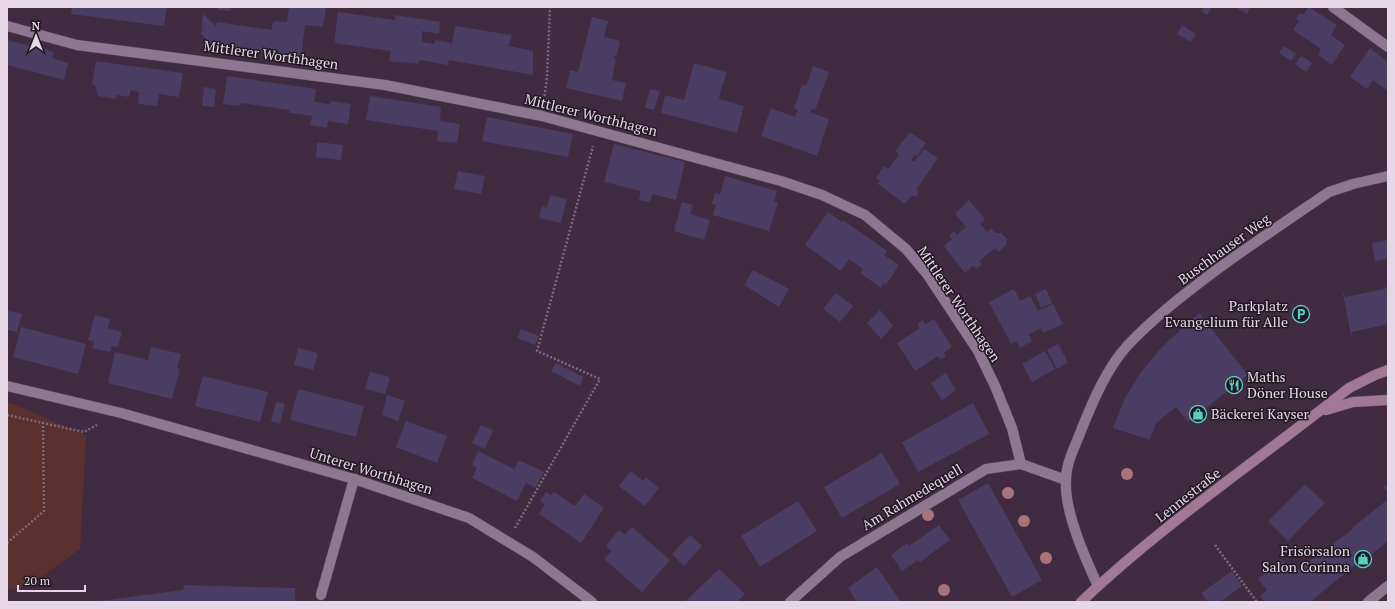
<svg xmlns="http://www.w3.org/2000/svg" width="1395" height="609" font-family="'PT Serif',serif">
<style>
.green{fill:#5b3130}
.building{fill:#493d63}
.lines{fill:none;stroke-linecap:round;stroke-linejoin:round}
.minor-casing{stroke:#5c4a5d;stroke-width:11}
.tertiary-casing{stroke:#5c4a5d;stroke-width:11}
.secondary-casing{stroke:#5c4a5d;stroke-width:11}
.path{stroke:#7b687c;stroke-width:2.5;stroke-dasharray:2 2;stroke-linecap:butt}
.minor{stroke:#907791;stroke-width:10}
.tertiary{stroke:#907791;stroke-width:10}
.secondary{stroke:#a27995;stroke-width:10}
.tree{fill:#a8737b}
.labels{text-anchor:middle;stroke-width:3;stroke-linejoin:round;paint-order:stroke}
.street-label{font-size:14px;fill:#e5d7e5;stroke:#211822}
.poi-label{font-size:14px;fill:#e5d7e5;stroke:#211822;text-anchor:end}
</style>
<rect width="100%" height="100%" fill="#402b41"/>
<path class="green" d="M7 403 19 406 86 436 80 549 28 586 7 590Z"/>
<g class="building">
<path d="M72 7H167L164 26 71 14Z"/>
<path d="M218 7H231L230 11 218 10Z"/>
<path d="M289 7H326L323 27 305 25 301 58 213 46 201 34 203 14 216 26 217 22 272 30V24L275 21 287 22Z"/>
<path d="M1204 7H1212L1207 15 1201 11Z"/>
<path d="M1235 7H1251L1247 14Z"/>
<path d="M1309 7 1337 25 1331 35 1345 45 1332 65 1318 55 1321 49 1293 30 1299 21 1296 19 1299 13 1303 15Z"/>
<path d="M338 12 395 20V15L440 22 439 34 422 31V42L434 44 435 40 452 43 455 26 512 35 509 46 533 51V75L449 60 448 65 419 60V64L389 61 391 51 334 43Z"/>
<path d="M592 17 608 21 604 37 620 41 617 55H615L614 59H616L612 80 626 83 622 101 566 88 570 70 578 72Z"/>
<path d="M1182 25 1196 34 1190 42 1177 34Z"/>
<path d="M7 40 54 52 52 58 68 63 64 80 7 65Z"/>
<path d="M1284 46 1296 54 1291 61 1279 53Z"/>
<path d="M1370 48 1388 62V91L1373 80 1367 89 1350 77Z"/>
<path d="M1301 56 1312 63 1306 72 1295 64Z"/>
<path d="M96 61 183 73 179 97 159 94 157 106 138 104 139 92 131 90 129 97 117 95 116 99 98 96 95 85H92Z"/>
<path d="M694 63 727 72 723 84H722L719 99 744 106 737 133 661 113 665 95 684 100Z"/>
<path d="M813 66 829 72 815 110 811 109 810 112 829 119 817 156 761 136 771 108 795 117 798 110 794 108 802 85 806 86Z"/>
<path d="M227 76 316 89 314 102 330 104 331 101 351 104 348 124 328 121 327 128 310 125 312 116 289 113 290 110 241 103 240 106 223 104Z"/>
<path d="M204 87 216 89 214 107 202 106Z"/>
<path d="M650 89 660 91 654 110 645 108Z"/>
<path d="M370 96 441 107 440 121 460 124 457 143 437 141 438 131 366 120Z"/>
<path d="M487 117 573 134 568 157 482 141Z"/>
<path d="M910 132 926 143 917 156 915 154 911 160 914 162 924 149 938 158 916 190 919 192 916 197 912 195 905 204 878 184 880 181 876 178 884 166 889 169 899 154 895 151Z"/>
<path d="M317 142 343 145 341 160 316 157Z"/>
<path d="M614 144 685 162 676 200 653 194 649 202 639 200 641 191 604 182Z"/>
<path d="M458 171 485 176 481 194 454 189Z"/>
<path d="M725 176 777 191 774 202 778 203 769 231 713 215 716 205 712 204 715 193 720 194Z"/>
<path d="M550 195 567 199 561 223 539 218 542 206 547 208Z"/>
<path d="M969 200 985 219 980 224 987 232 992 228 995 233H1001L1007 239 1006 245 999 252 995 248 979 261 982 264 976 269 974 265 965 273 944 246 952 239 949 236 954 231 957 235 966 227 955 214Z"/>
<path d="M682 202 693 205 690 214 710 220 704 240 674 231Z"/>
<path d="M828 212 842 222 843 220 887 251 884 255 899 265 886 285 884 283 881 288 860 273 863 269 849 259 841 271 805 245Z"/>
<path d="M1388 240V259L1375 261 1372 243Z"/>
<path d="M753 270 789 289 779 307 744 285Z"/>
<path d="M1384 286 1388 289V324L1352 332V335H1351L1343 294 1344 293 1345 297 1385 289Z"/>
<path d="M1014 289 1020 301 1030 296 1038 311 1053 304 1063 324 1043 333 1041 328 1029 334 1032 341 1020 348 1016 341 1011 344 989 302Z"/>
<path d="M1046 289 1052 303 1041 308 1035 294Z"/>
<path d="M836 293 853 306 840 322 823 309Z"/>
<path d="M7 310 22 314 17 332 7 330Z"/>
<path d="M880 310 893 326 881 339 867 323Z"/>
<path d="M1199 313 1248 375 1188 422 1176 407 1156 423 1150 440 1113 428 1125 398 1141 372 1160 349Z"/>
<path d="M95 315 110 319 108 328 122 332 118 347 112 346 110 352 92 348 94 342 88 340Z"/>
<path d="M934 319 952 347 944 353 946 356 940 360 938 356 915 371 897 343 920 328 917 324 923 320 925 324Z"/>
<path d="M21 327 86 344 78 374 13 357Z"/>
<path d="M521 329 539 336 535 345 517 338Z"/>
<path d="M1058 344 1068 362 1057 369 1047 350Z"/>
<path d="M151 347 181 354 177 368 180 369 172 399 108 383 115 352 148 360Z"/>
<path d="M298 348 318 353 313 370 294 365Z"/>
<path d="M1045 351 1055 369 1032 382 1022 364Z"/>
<path d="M556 363 583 377 580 386 551 371Z"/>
<path d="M370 372 390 377 385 394 365 389Z"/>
<path d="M946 373 956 390 942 400 931 383Z"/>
<path d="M203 376 268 392 260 422 195 406Z"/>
<path d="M298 389 364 406 356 437 290 420Z"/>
<path d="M387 395 405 401 398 421 382 415Z"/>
<path d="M276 402 285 404 280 424 271 421Z"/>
<path d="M973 403 989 434 918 472 902 442Z"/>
<path d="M406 421 447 436 437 463 396 447Z"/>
<path d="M481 425 493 430 485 449 472 443Z"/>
<path d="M478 451 514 469 519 460 544 472 535 488 526 483 517 501 472 478 477 468 472 465Z"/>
<path d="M882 453 900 484 842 518 824 487Z"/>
<path d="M631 471 643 481 646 477 659 488 645 506 619 486Z"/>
<path d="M988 483 1042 580 1012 597 958 500Z"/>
<path d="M1305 484 1325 503 1288 541 1268 521Z"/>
<path d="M1388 485V492L1383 487Z"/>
<path d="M546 492 551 495 554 492 575 506 584 494 604 508 581 543 539 514 545 504 540 501Z"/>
<path d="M1388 499V541L1372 554 1371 552 1310 602H1265L1260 596 1267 590 1258 579 1281 559 1293 573 1353 529 1352 528Z"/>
<path d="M798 501 817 531 760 567 741 536Z"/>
<path d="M939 525 950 540 920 562 918 560 902 571 891 555 907 543 909 546Z"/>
<path d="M632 527 670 560 642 592 604 559 611 551 606 546 619 530 625 535Z"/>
<path d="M690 535 702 546 684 566 672 554Z"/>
<path d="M877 567 901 602H857L848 588Z"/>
<path d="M719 569 745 594 737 602H685Z"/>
<path d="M1232 571 1242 586 1220 602H1208L1201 593Z"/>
<path d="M184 585 295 588V602H92L183 590Z"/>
</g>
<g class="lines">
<g class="minor-casing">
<g id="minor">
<path d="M1333 7 1388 47"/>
<path d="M7 26 77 45 385 85 542 116 781 181 822 195 865 215 906 249 927 274 978 351 995 386 1012 428 1021 464"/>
<path d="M7 386 121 413 354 479 469 518 533 557 592 602"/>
<path d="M1098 586C1085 558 1064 511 1066 480 1066 462 1076 445 1082 428 1093 401 1107 368 1127 346 1154 317 1187 292 1219 268 1255 242 1292 217 1329 192L1353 184 1388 176"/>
<path d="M321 595 354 479"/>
<path d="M790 602 840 557 986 469 1021 464 1066 480"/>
</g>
</g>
<g class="tertiary-casing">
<path id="tertiary" d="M1368 602 1388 586"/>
</g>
<g class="secondary-casing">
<g id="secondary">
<path d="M1326 410 1353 402 1388 400"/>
<path d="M1081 602C1164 523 1260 459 1349 388L1375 375 1388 370"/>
</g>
</g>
<g class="path">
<path d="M544 100 547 77 550 7"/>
<path d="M7 415 84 432 97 425"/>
<path d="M515 528 600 379 537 351 593 146"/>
<path d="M7 543 44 511 43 422"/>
<path d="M1215 545 1257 602"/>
</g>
<use href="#minor" class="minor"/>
<use href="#tertiary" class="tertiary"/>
<use href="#secondary" class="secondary"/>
</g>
<g class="tree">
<circle cx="1127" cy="474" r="6"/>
<circle cx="1008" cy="493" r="6"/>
<circle cx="928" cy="515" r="6"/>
<circle cx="1024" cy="521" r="6"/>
<circle cx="1046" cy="558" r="6"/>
<circle cx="944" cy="590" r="6"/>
</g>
<defs>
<g id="parking-ring" transform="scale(0.9)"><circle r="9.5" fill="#211822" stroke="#58cec0" stroke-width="1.5"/><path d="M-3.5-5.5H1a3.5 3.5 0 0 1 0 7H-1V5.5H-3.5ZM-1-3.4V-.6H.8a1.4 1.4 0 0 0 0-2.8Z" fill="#58cec0"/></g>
<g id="restaurant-ring" transform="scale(0.9)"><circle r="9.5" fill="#211822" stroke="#58cec0" stroke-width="1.5"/><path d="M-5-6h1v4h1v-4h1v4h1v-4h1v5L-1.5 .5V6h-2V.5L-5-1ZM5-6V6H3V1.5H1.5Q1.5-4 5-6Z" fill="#58cec0"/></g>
<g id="shop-ring" transform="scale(0.9)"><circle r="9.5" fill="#211822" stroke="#58cec0" stroke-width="1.5"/><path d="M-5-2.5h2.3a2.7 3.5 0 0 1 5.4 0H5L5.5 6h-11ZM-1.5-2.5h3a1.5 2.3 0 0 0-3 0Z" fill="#58cec0"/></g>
</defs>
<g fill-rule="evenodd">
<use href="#parking-ring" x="1301" y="314"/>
<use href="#restaurant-ring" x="1234" y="385"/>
<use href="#shop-ring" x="1198" y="414"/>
<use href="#shop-ring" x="1363" y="559"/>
</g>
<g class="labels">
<g class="street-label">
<text transform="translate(271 55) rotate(8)" y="5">Mittlerer Worthhagen</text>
<text transform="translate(591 115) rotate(14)" y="5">Mittlerer Worthhagen</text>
<text transform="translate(1224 249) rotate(-36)" y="5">Buschhauser Weg</text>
<text transform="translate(959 304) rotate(56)" y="5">Mittlerer Worthhagen</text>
<text transform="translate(371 471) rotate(17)" y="5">Unterer Worthhagen</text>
<text transform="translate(1188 495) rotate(-38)" y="5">Lennestraße</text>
<text transform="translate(912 497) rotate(-31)" y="5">Am Rahmedequell</text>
</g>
<g class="poi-label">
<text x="1288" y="311">Parkplatz<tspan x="1288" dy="16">Evangelium für Alle</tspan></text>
<text x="1247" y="382" text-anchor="start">Maths<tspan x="1247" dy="16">Döner House</tspan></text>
<text x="1211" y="419" text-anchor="start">Bäckerei Kayser</text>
<text x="1350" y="556">Frisörsalon<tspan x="1350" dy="16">Salon Corinna</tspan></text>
</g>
</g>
<rect width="1395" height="609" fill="none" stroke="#e5d7e5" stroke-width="16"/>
<g transform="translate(36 36)" stroke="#211822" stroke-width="3" paint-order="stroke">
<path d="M0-3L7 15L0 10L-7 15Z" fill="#e5d7e5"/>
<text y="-6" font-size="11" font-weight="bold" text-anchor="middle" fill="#e5d7e5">N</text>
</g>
<path d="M18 585v6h67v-6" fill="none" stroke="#e5d7e5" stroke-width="2"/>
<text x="24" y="585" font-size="12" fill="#e5d7e5" stroke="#211822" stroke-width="3" paint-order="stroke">20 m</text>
</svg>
